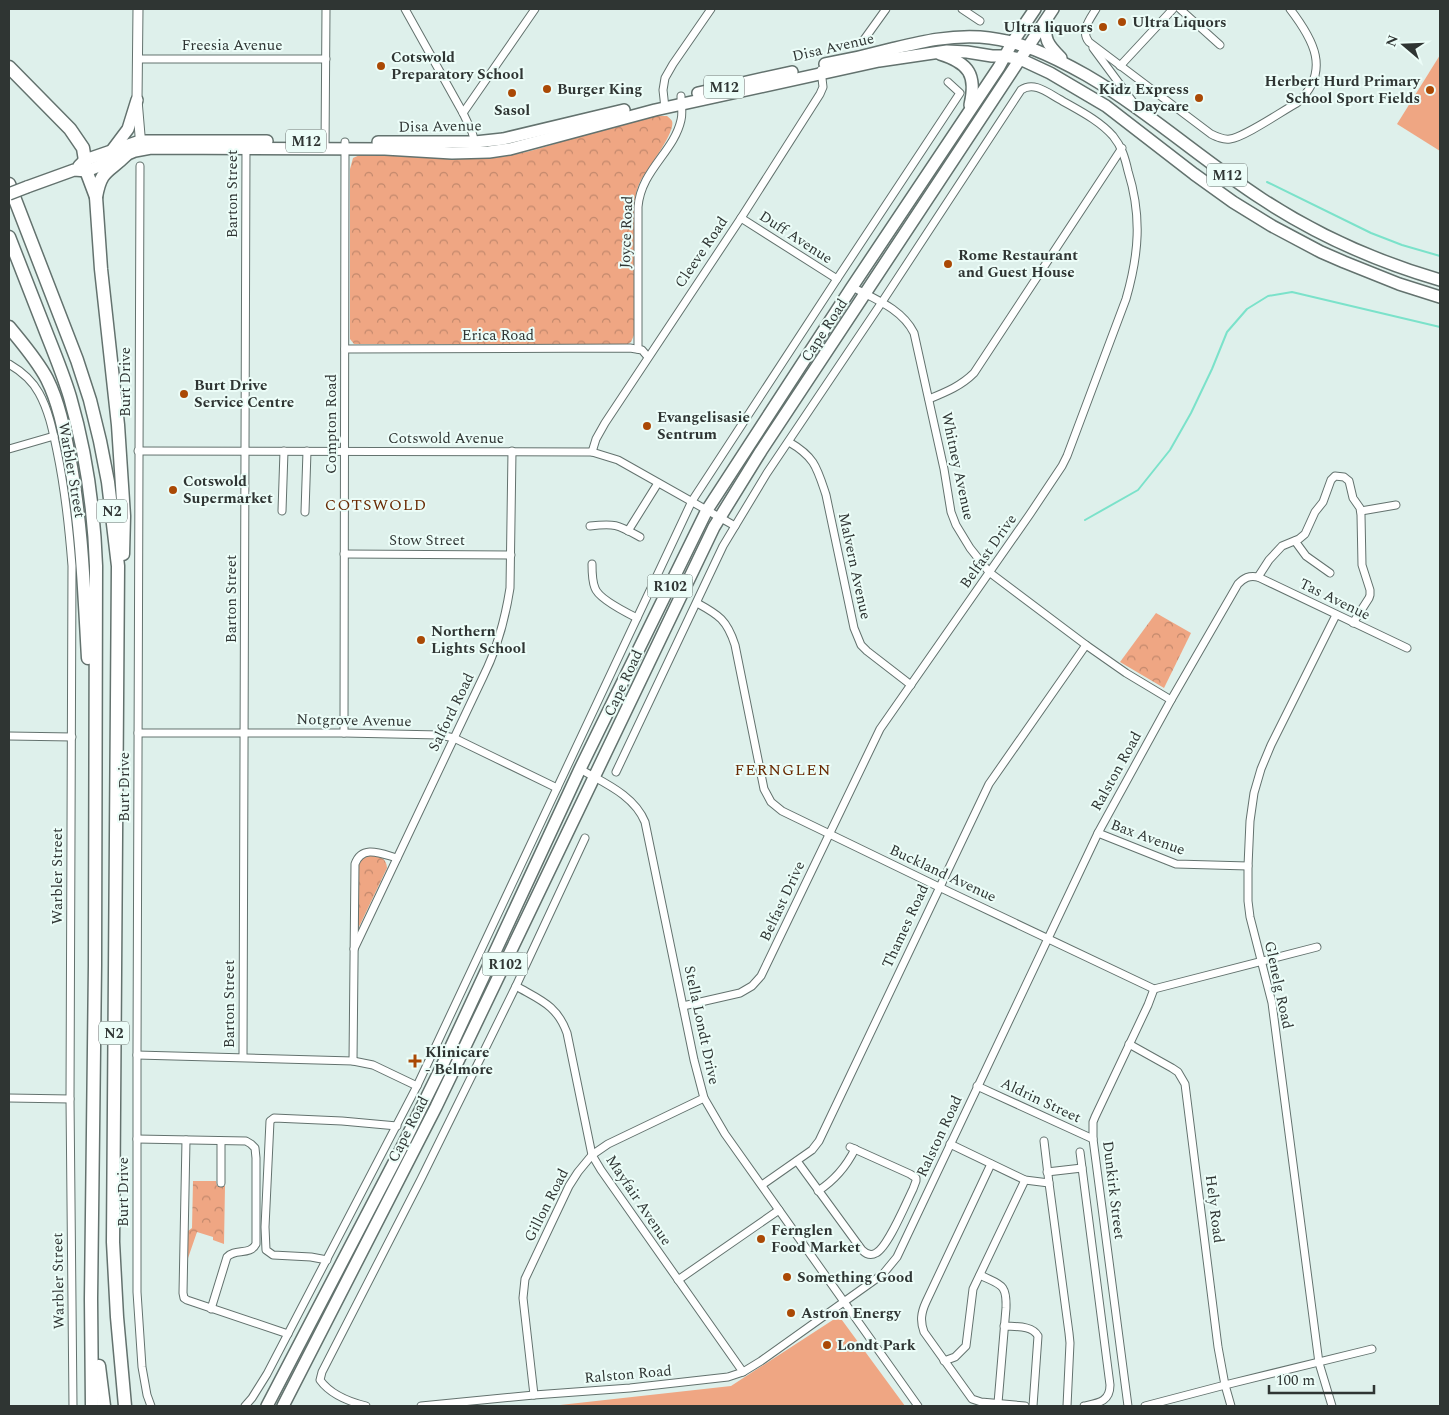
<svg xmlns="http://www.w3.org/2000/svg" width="1449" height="1415" font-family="Spectral,serif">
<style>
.park{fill:url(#park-crowns)}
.garden{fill:#efa683}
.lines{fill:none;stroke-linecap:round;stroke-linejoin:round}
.stream{stroke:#7be2ca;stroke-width:2}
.minor-casing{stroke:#63726e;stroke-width:9}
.tertiary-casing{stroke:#63726e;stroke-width:11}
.primary-casing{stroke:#63726e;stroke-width:14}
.motorway-casing{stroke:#63726e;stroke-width:15}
.minor{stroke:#fff;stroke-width:7}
.tertiary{stroke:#fff;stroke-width:9}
.primary{stroke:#fff;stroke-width:11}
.motorway{stroke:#fff;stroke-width:12}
.primary-bridge-casing{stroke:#63726e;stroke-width:14;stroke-linecap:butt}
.primary-bridge{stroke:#fff;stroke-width:11}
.poi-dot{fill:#aa4905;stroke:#ecfdf8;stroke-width:2}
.labels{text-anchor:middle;stroke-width:4;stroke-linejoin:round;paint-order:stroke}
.shield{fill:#ecfdf8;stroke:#68716e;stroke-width:1}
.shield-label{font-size:14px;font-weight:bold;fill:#2f3533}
.poi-label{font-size:15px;font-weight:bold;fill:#2f3533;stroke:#ecfdf8;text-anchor:start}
.street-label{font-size:15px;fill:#2f3533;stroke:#ecfdf8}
.neighbourhood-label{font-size:16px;letter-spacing:1px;fill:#692b04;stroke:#ecfdf8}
</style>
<defs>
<pattern id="park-crowns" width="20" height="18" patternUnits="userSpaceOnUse" patternTransform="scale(1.25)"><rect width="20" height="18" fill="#efa683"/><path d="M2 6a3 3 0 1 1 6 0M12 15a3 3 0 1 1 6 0" fill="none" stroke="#c2886c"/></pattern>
</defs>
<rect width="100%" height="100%" fill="#def0eb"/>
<g class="park">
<path d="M657 116H667C669 118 671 119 672 121 676 132 647 169 641 180 636 189 635 199 634 210V335L631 342 628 344H354L350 339V169L353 158 362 154C405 154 448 161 491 158 524 155 553 144 583 135 608 128 632 122 657 116Z"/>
<path d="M1156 613 1191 633 1164 688 1120 662Z"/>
<path d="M369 856C379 856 386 857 387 868L358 929V866L362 859Z"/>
<path d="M193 1181H216L217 1186H225L224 1244 213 1240V1237L197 1232 187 1261 188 1231 192 1228Z"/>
</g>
<g class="garden">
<path d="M1440 55V151L1397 124Z"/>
<path d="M839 1316 905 1406H551L731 1386Z"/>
</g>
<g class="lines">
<g class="stream">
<path d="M1267 182 1371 233 1402 245 1440 256"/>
<path d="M1085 520 1138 490 1170 450 1191 413 1212 369 1227 332 1247 309 1268 296 1292 292 1440 327"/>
</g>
<g class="minor-casing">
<g id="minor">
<path d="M405 9 463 113 472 132 475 143"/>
<path d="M962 9 980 21"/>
<path d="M1096 9C1090 19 1080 31 1089 42L1211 134C1217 137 1223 140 1230 139 1245 137 1282 111 1297 103 1332 71 1313 39 1290 9"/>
<path d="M1180 9 1220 45"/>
<path d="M863 41 886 9"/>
<path d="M1093 48 1133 102"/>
<path d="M137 59H326"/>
<path d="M1120 66 1173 9"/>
<path d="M665 108 663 90 665 78 673 64 711 9"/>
<path d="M463 113 535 9"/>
<path d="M325 149 326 9"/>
<path d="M140 166 137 1055V1292L142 1367 147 1395 151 1406"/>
<path d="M741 218 837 279"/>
<path d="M852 287C875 299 902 309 914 333L944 469 951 512 956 525 970 548 989 572 1086 645 1126 673 1171 700"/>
<path d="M345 349 630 348 642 350 648 357"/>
<path d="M638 349V207C641 170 674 152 681 120 683 113 681 104 681 96"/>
<path d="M9 364C21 371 32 380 39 393 49 411 53 432 57 451 65 489 69 527 72 566L70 1099 73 1406"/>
<path d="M929 399C946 392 961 386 974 373L1122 148"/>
<path d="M789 442C815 457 817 468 826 495L854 628 861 645 867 651 911 685"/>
<path d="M9 449 54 436"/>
<path d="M138 451 592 452 618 460 735 526"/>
<path d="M592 452 596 439 605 423 741 218 820 94 823 87 821 70"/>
<path d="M282 511 284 451"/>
<path d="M1361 511 1396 505"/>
<path d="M305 512 307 451"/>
<path d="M590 526C616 523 618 525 640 537"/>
<path d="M628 531 658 483"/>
<path d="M1295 541 1306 556 1330 573"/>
<path d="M344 554 511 555"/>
<path d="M592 564C592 572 592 581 595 588 598 598 627 613 637 618"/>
<path d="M1258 577 1269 560 1282 546 1299 539 1305 534 1315 512 1323 502 1331 480 1335 476 1344 477 1349 481 1353 498 1360 508 1361 515 1362 565 1370 590V595L1369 598 1353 623"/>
<path d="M697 603C719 615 727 620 735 645L764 789 771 802 782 811 939 887 1154 989 1317 947"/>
<path d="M138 733H344L440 735 454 738 557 788"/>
<path d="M344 733 345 142"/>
<path d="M9 736 72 737"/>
<path d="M580 769C604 783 634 795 645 822L694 1060 704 1098 725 1134 918 1406"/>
<path d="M616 772 723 546 767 473 882 302 1021 90C1034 81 1048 93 1059 99 1078 110 1099 120 1113 136 1122 147 1125 158 1128 171 1142 216 1139 254 1126 299L1067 456 1062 466 1030 514 880 729 761 976 752 986 740 993 683 1006"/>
<path d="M1098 833 1176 864 1248 866"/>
<path d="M354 949 483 677C497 649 505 620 510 588L512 451"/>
<path d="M516 986C540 1000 557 1005 567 1033L592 1155 601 1170 743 1372"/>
<path d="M1129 1044 1172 1068 1178 1072 1185 1084 1218 1347 1225 1385 1231 1406"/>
<path d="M137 1055 353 1061 373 1065 417 1086"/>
<path d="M243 1057 246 145"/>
<path d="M353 1061 355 864C362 844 382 854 397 858"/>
<path d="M977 1086 1093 1139"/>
<path d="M9 1098 70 1099"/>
<path d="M137 1139 246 1141 251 1144 255 1148 256 1158V1244C250 1256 235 1248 227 1257L211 1309"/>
<path d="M186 1140 183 1293 184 1298 187 1300 288 1334"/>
<path d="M1044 1141 1049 1183 1069 1333 1070 1343 1067 1406"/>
<path d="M950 1144 1025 1180 1049 1183"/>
<path d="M1080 1152 1110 1385C1110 1402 1098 1403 1084 1406"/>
<path d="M797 1161 862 1250C866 1254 871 1256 876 1253 888 1247 906 1203 913 1189L916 1181V1178L910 1174 850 1147"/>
<path d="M991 1164 926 1302C921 1313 920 1321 924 1332L972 1399 981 1402 1025 1406"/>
<path d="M1047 1172 1082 1168"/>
<path d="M221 1183V1141"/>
<path d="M762 1185 812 1150 819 1141 989 784 1086 645"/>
<path d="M818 1191C835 1180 846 1167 855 1149"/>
<path d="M327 1260 311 1257 273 1255 266 1250 265 1227 270 1121 274 1118 342 1121 397 1126"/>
<path d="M980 1275C1000 1285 1007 1283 1006 1308L998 1403"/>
<path d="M678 1280 779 1210"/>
<path d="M1004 1326C1015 1327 1032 1325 1038 1336L1033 1406"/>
<path d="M944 1361 955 1357 966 1346 973 1289 1025 1180"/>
<path d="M534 1395 523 1298 525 1279 569 1186 578 1172 592 1155 608 1144 704 1098"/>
<path d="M245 1406 252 1398 267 1374 417 1086 692 501 837 279 960 93 948 82"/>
<path d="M366 1406C350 1402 330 1394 320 1380L322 1372 421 1179 516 986 585 838"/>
<path d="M421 1406 534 1395 630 1388 728 1377 743 1372 761 1361 883 1274 897 1257 1098 833 1171 700 1238 584C1244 578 1249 575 1258 577L1407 648"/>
<path d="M1128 1406 1093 1139V1122L1095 1117 1148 1005 1154 989"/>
<path d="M1145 1406 1225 1385 1372 1349"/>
<path d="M1332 1406 1319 1363 1272 1003 1250 917 1248 901V866L1250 821 1254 793 1261 769 1271 745 1336 615"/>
</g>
</g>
<g class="tertiary-casing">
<path id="tertiary" d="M138 9 137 100 141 147"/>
</g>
<g class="primary-casing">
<g id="primary">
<path d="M1047 20C1043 39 1048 45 1061 58"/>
<path d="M940 54C969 63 977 75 970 105"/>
<path d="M825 64C847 60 869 55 891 49 921 42 949 35 980 37 1020 40 1052 56 1086 75 1148 111 1202 160 1262 199 1317 235 1378 262 1440 280"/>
<path d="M698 93 792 72"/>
<path d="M378 142H475L503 139 624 110"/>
<path d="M113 149 128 129 137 100"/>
<path d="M79 166 85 160 140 141H267"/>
<path d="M27 187 74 170 87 171 135 151 151 148 385 149 452 153 489 152 510 149 655 110 879 61 947 51 967 52 992 56H1005L1020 59 1050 73 1106 106 1194 174 1233 202 1272 226 1321 252 1344 262 1399 284 1440 297"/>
<path d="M267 1406 400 1151 442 1066 580 769 707 510 852 287 999 67 1012 43 1035 9"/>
<path d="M283 1406 436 1107 714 527 761 451 1053 9"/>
</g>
</g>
<g class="motorway-casing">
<g id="motorway">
<path d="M9 67 70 129 83 148 87 173 96 197 101 269 118 425 124 516 123 554"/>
<path d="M9 184 77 360 90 400 100 441 108 482 118 566 113 1242 117 1317 125 1406"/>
<path d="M96 197C101 169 108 173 126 155"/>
<path d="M9 237C22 270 35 303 48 337 56 357 64 377 70 397 86 452 94 510 96 566L95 965 91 1299 92 1406"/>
<path d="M9 327C22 343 37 360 47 379 59 403 64 430 69 456 82 523 84 590 88 658"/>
<path d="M99 1366 104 1406"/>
</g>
</g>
<use href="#minor" class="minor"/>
<use href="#tertiary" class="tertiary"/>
<use href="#primary" class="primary"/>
<use href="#motorway" class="motorway"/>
<g class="primary-bridge-casing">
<path id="primary-bridge" d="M9 194 27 187"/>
</g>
<use href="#primary-bridge" class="primary-bridge"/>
</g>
<g class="poi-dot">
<circle cx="1122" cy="22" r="5"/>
<circle cx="1103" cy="27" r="5"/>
<circle cx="381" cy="66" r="5"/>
<circle cx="547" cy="89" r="5"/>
<circle cx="1430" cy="90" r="5"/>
<circle cx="512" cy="93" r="5"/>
<circle cx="1199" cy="98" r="5"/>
<circle cx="948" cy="264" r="5"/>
<circle cx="184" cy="394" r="5"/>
<circle cx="647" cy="426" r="5"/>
<circle cx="173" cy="490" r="5"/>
<circle cx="421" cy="640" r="5"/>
<path d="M412.5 1053.5h5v5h5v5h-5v5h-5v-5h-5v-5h5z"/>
<circle cx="761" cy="1239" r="5"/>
<circle cx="787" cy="1277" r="5"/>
<circle cx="791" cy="1313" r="5"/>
<circle cx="827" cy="1345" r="5"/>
</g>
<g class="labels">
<g class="shield">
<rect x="704" y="75.5" width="40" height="23" rx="4"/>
<rect x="286" y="129.5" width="40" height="23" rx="4"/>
<rect x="1207" y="163.5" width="40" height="23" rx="4"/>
<rect x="97" y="499.5" width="30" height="23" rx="4"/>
<rect x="647.5" y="574.5" width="45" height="23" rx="4"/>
<rect x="482.5" y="952.5" width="45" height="23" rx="4"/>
<rect x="99" y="1021.5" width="30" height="23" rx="4"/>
</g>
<g class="shield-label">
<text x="724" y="92">M12</text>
<text x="306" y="146">M12</text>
<text x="1227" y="180">M12</text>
<text x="112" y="516">N2</text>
<text x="670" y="591">R102</text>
<text x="505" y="969">R102</text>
<text x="114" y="1038">N2</text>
</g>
<g class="poi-label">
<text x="1132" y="27">Ultra Liquors</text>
<text x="1093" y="32" text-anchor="end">Ultra liquors</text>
<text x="391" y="62">Cotswold<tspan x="391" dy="17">Preparatory School</tspan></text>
<text x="1420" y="86" text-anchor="end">Herbert Hurd Primary<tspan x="1420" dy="17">School Sport Fields</tspan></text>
<text x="557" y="94">Burger King</text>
<text x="1189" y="94" text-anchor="end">Kidz Express<tspan x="1189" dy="17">Daycare</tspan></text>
<text x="512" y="115" text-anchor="middle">Sasol</text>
<text x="958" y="260">Rome Restaurant<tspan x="958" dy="17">and Guest House</tspan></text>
<text x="194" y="390">Burt Drive<tspan x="194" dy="17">Service Centre</tspan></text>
<text x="657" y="422">Evangelisasie<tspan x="657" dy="17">Sentrum</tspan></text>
<text x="183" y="486">Cotswold<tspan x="183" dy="17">Supermarket</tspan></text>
<text x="431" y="636">Northern<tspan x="431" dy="17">Lights School</tspan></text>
<text x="425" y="1057">Klinicare<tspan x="425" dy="17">- Belmore</tspan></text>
<text x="771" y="1235">Fernglen<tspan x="771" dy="17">Food Market</tspan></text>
<text x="797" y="1282">Something Good</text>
<text x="801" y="1318">Astron Energy</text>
<text x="837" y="1350">Londt Park</text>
</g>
<g class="street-label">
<text x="232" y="50">Freesia Avenue</text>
<text transform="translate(833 47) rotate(-13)" y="5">Disa Avenue</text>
<text transform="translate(440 126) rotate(-1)" y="5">Disa Avenue</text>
<text transform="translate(232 194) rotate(-90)" y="5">Barton Street</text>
<text transform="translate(626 232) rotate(-88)" y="5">Joyce Road</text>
<text transform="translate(796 237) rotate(33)" y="5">Duff Avenue</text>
<text transform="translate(701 252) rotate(-56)" y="5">Cleeve Road</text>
<text transform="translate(824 330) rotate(-57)" y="5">Cape Road</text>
<text x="498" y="340">Erica Road</text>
<text transform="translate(125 382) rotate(-90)" y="5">Burt Drive</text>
<text transform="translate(331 424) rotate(-90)" y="5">Compton Road</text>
<text x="446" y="443">Cotswold Avenue</text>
<text transform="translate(958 466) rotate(78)" y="5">Whitney Avenue</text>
<text transform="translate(72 470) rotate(80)" y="5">Warbler Street</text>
<text x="427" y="545">Stow Street</text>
<text transform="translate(988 551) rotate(-55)" y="5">Belfast Drive</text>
<text transform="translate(855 566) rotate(78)" y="5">Malvern Avenue</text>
<text transform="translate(231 599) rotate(-90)" y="5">Barton Street</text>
<text transform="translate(1335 599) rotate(26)" y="5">Tas Avenue</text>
<text transform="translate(623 683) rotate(-65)" y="5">Cape Road</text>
<text transform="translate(451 712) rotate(-64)" y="5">Salford Road</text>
<text transform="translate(354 720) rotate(1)" y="5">Notgrove Avenue</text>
<text transform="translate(1116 771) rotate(-61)" y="5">Ralston Road</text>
<text transform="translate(124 787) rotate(-90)" y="5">Burt Drive</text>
<text transform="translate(1148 837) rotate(20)" y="5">Bax Avenue</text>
<text transform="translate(943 873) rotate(25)" y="5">Buckland Avenue</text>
<text transform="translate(57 876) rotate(-90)" y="5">Warbler Street</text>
<text transform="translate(782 901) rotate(-65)" y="5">Belfast Drive</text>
<text transform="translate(905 926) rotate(-65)" y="5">Thames Road</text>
<text transform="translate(1279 985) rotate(78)" y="5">Glenelg Road</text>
<text transform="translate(229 1004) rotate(-90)" y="5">Barton Street</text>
<text transform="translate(702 1025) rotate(78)" y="5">Stella Londt Drive</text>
<text transform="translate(1041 1100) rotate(25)" y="5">Aldrin Street</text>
<text transform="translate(408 1129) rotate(-63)" y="5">Cape Road</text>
<text transform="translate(939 1136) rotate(-65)" y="5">Ralston Road</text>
<text transform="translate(1114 1190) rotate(83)" y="5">Dunkirk Street</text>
<text transform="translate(123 1192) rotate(-90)" y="5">Burt Drive</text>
<text transform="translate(639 1200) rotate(56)" y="5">Mayfair Avenue</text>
<text transform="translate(546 1205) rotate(-63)" y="5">Gillon Road</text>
<text transform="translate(1215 1209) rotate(83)" y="5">Hely Road</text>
<text transform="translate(58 1281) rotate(-91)" y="5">Warbler Street</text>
<text transform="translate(628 1374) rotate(-5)" y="5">Ralston Road</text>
</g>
<g class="neighbourhood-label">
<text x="376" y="510">COTSWOLD</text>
<text x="783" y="775">FERNGLEN</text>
</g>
</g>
<rect width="1449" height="1415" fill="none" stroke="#2f3533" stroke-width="20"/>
<g transform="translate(1404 45) rotate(289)" stroke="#ecfdf8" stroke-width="4" paint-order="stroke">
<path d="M0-4L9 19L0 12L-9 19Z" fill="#2f3533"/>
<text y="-8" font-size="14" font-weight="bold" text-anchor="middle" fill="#2f3533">N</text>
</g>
<path d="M1269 1385v8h105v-8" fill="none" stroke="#2f3533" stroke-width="2.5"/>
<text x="1276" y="1385" font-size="15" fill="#2f3533" stroke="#ecfdf8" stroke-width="4" paint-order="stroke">100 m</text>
</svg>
